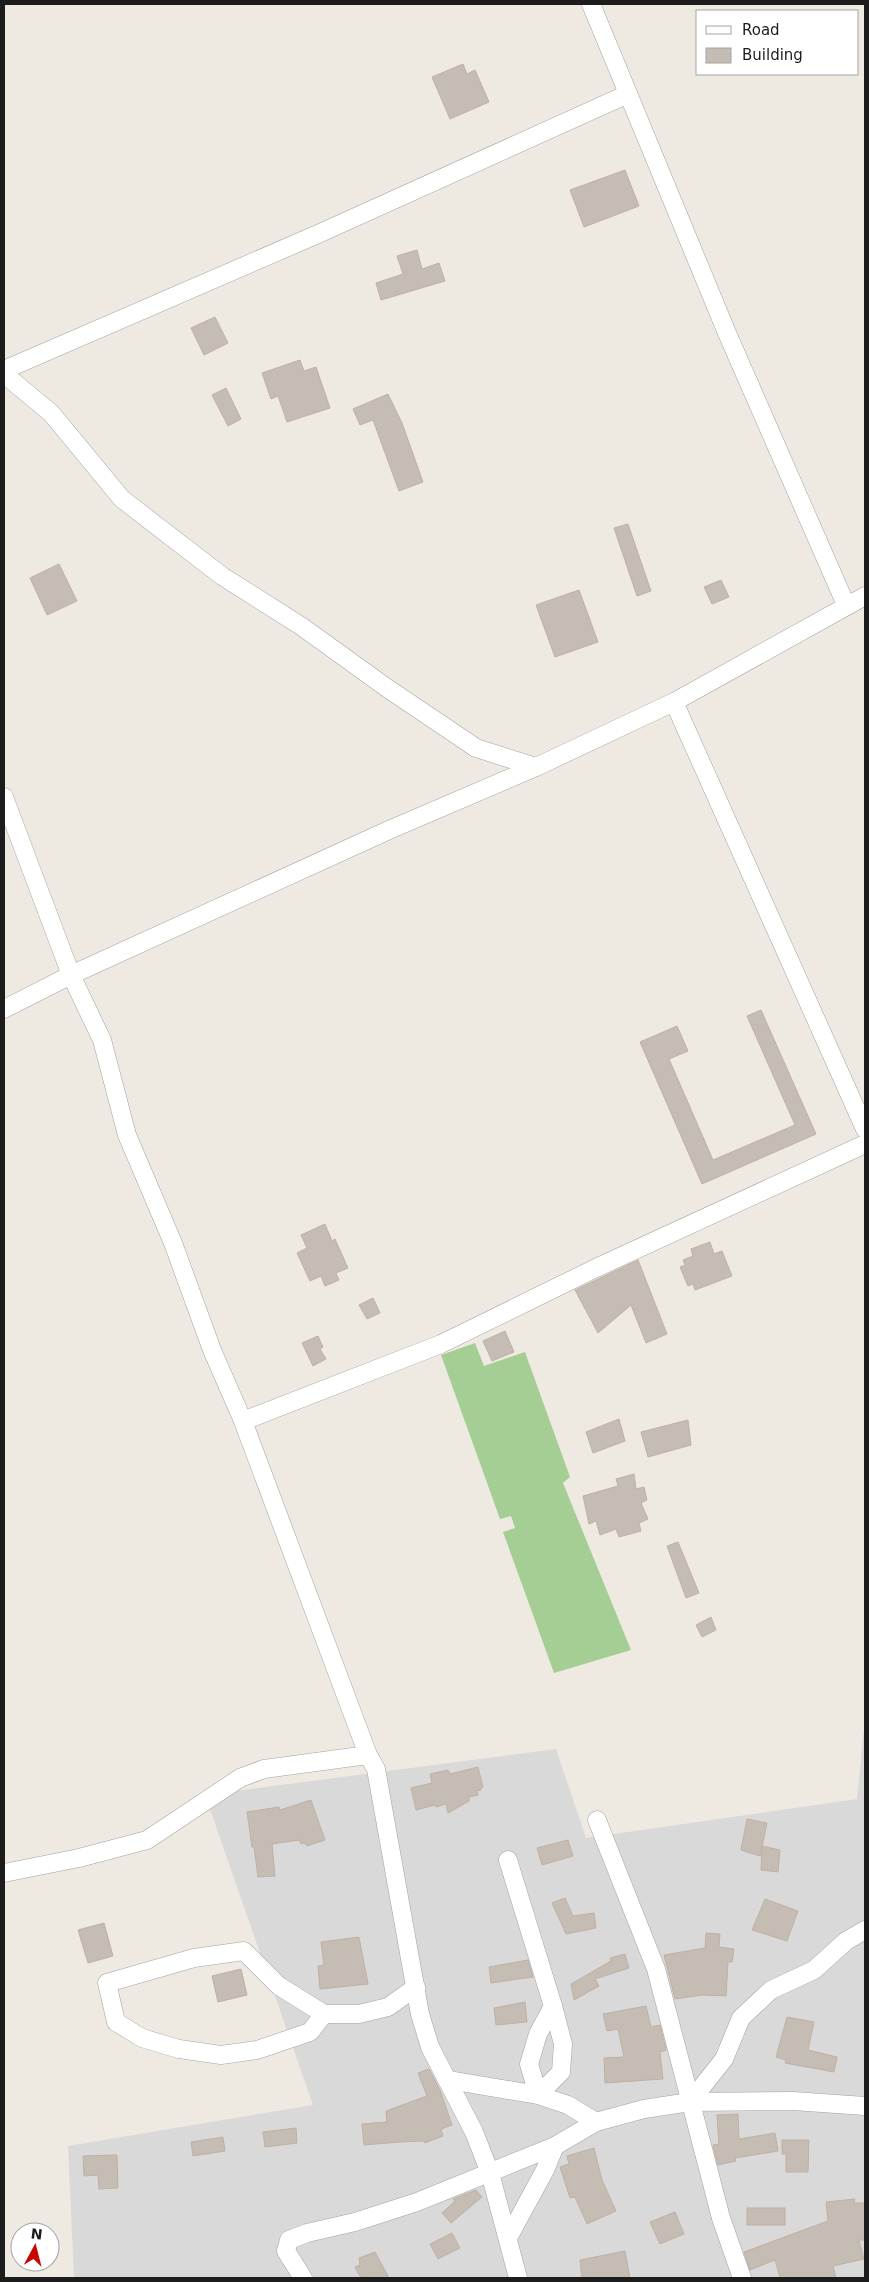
<svg xmlns="http://www.w3.org/2000/svg" width="869" height="2282" font-family="'DejaVu Sans',sans-serif">
<style>
.residential{fill:#dad9d9}
.forest{fill:#a4ce94}
.building{fill:#c5bcb4;stroke:#c0b0a3}
.lines{fill:none;stroke-linecap:round;stroke-linejoin:round}
.minor-casing{stroke:#a3a3a3;stroke-width:19}
.minor{stroke:#fff;stroke-width:18}
</style>
<rect width="100%" height="100%" fill="#eeeae1"/>
<path class="residential" d="M865 1719V2278H74L68 2146 313 2105 205 1795 556 1749 586 1838 857 1799Z"/>
<path class="forest" d="M475 1343 484 1366 525 1352 570 1477 563 1483 631 1650 554 1673 503 1532 515 1528 511 1516 500 1519 441 1355Z"/>
<g class="building">
<path d="M463 64 467 74 475 70 489 102 450 119 432 77Z"/>
<path d="M625 170 639 206 584 227 570 190Z"/>
<path d="M417 250 422 269 439 263 445 281 381 300 376 283 403 274 397 256Z"/>
<path d="M215 317 228 343 204 355 191 328Z"/>
<path d="M300 360 304 371 316 367 330 408 287 422 278 396 271 399 262 373Z"/>
<path d="M226 388 241 419 228 426 212 395Z"/>
<path d="M388 394 402 423 423 482 399 491 373 420 360 425 353 409Z"/>
<path d="M628 524 651 591 637 596 614 528Z"/>
<path d="M59 564 77 601 47 615 30 578Z"/>
<path d="M721 580 729 597 712 604 704 587Z"/>
<path d="M579 590 598 642 555 657 536 605Z"/>
<path d="M761 1010 816 1134 702 1184 640 1042 677 1026 688 1051 669 1059 713 1160 795 1125 747 1016Z"/>
<path d="M325 1224 332 1241 335 1239 348 1268 336 1273 339 1280 325 1286 321 1276 310 1281 297 1253 307 1248 301 1235Z"/>
<path d="M710 1242 714 1254 722 1251 732 1276 695 1290 693 1284 688 1286 680 1267 685 1265 683 1260 693 1256 691 1249Z"/>
<path d="M638 1260 667 1334 646 1343 631 1305 598 1333 575 1290Z"/>
<path d="M373 1298 380 1313 367 1319 359 1305Z"/>
<path d="M505 1331 514 1352 492 1361 483 1341Z"/>
<path d="M318 1336 323 1347 320 1349 326 1359 313 1366 302 1343Z"/>
<path d="M619 1419 625 1441 593 1453 586 1432Z"/>
<path d="M688 1420 691 1445 648 1457 641 1432Z"/>
<path d="M634 1474 636 1489 644 1487 647 1500 641 1503 648 1519 639 1523 641 1531 619 1537 616 1529 600 1535 596 1521 589 1524 583 1496 618 1486 616 1479Z"/>
<path d="M678 1542 699 1593 686 1598 667 1546Z"/>
<path d="M711 1617 716 1630 702 1637 696 1625Z"/>
<path d="M478 1767 483 1787 481 1788V1790L477 1791 478 1795 469 1797V1801L448 1813 446 1804 436 1807 435 1805 416 1810 411 1788 432 1783 430 1774 448 1770 450 1774Z"/>
<path d="M311 1800 325 1840 307 1846 304 1843 301 1844 299 1840 272 1844 275 1876 258 1877 254 1847H252L247 1812 279 1807 280 1810Z"/>
<path d="M747 1819 767 1823 760 1856 741 1850Z"/>
<path d="M568 1840 573 1856 542 1865 537 1848Z"/>
<path d="M762 1846 780 1850 778 1872 761 1870Z"/>
<path d="M565 1898 573 1916 594 1913 596 1928 566 1934 552 1903Z"/>
<path d="M765 1899 798 1911 787 1941 752 1930Z"/>
<path d="M104 1923 113 1956 88 1963 78 1930Z"/>
<path d="M706 1933 720 1934 719 1947 734 1949 732 1962H728L726 1996 702 1995 675 1999 664 1955 705 1948Z"/>
<path d="M359 1937 368 1984 320 1989 318 1966 324 1965 321 1942Z"/>
<path d="M625 1954 629 1968 595 1979 599 1986 574 2000 571 1984 611 1961 610 1958Z"/>
<path d="M528 1960 533 1977 491 1983 489 1967Z"/>
<path d="M241 1969 247 1995 218 2002 212 1976Z"/>
<path d="M525 2002 527 2022 496 2025 494 2008Z"/>
<path d="M646 2006 651 2027 660 2025 665 2045 666 2050 660 2052 663 2079 605 2083 604 2058 624 2057 618 2029 607 2031 603 2014Z"/>
<path d="M787 2017 814 2022 808 2050 837 2057 834 2072 785 2063 786 2060 776 2057Z"/>
<path d="M429 2069 440 2090 452 2125 441 2129 443 2136 425 2143 424 2141 400 2142 364 2145 362 2124 387 2122 386 2111 427 2096 418 2073Z"/>
<path d="M738 2114 739 2139 775 2133 778 2151 735 2158 736 2161 718 2165 713 2145 719 2144 717 2115Z"/>
<path d="M296 2128 297 2143 265 2147 263 2132Z"/>
<path d="M223 2137 225 2151 193 2156 191 2142Z"/>
<path d="M782 2140H809L808 2172H786V2154H782Z"/>
<path d="M594 2148 602 2180 616 2211 587 2224 575 2197 570 2198 560 2167 569 2164 567 2156Z"/>
<path d="M117 2155 118 2188 99 2189 98 2175 84 2176 83 2156Z"/>
<path d="M476 2190 482 2197 451 2223 442 2213 455 2201 453 2199Z"/>
<path d="M855 2199 854 2203H865V2240H859L864 2259 833 2266 836 2278H780L775 2260 750 2270 744 2252 828 2221 826 2202Z"/>
<rect x="747" y="2208" width="38" height="17"/>
<path d="M675 2212 684 2234 660 2244 650 2222Z"/>
<path d="M452 2233 460 2248 438 2259 430 2244Z"/>
<path d="M625 2251 630 2278H582L580 2260Z"/>
<path d="M375 2252 389 2278H361L355 2267 360 2265 359 2258Z"/>
</g>
<g class="lines">
<g class="minor-casing">
<g id="minor">
<path d="M591 4 727 333 846 605"/>
<path d="M4 370 318 234 628 94"/>
<path d="M4 374 51 413 122 499 222 576 301 626 387 688 476 748 536 767"/>
<path d="M674 702 865 1129"/>
<path d="M4 797 71 975 102 1040 127 1135 173 1243 212 1350 243 1421 368 1755 376 1769 420 2014 430 2047 474 2132 490 2173 518 2278"/>
<path d="M4 1009 71 975 389 830 536 767 674 702 865 596"/>
<path d="M243 1421 441 1344 596 1268 865 1144"/>
<path d="M597 1820 656 1969 721 2218 742 2278"/>
<path d="M508 1860 553 2006"/>
<path d="M4 1873 79 1858 147 1840 240 1778 264 1769 368 1755"/>
<path d="M553 2006 563 2044 561 2072 538 2095 529 2064 538 2034Z"/>
<path d="M324 2014 310 2032 257 2050 221 2055 179 2049 142 2038 116 2022 107 1983 194 1958 244 1951 279 1986 324 2014H359L388 2007 416 1987"/>
<path d="M449 2080 538 2095 568 2105 596 2122 644 2109 690 2102 793 2101 865 2106"/>
<path d="M690 2102 724 2059 741 2018 771 1990 814 1970 846 1941 865 1930"/>
<path d="M508 2238 545 2170 555 2146 596 2122"/>
<path d="M303 2278 286 2251 289 2240 307 2233 355 2222 417 2202 555 2146"/>
</g>
</g>
<use href="#minor" class="minor"/>
</g>
<rect width="869" height="2282" fill="none" stroke="#1c1c1c" stroke-width="10"/>
<rect x="696" y="10" width="162" height="65" fill="#ffffff" stroke="#a4a4a4"/>
<rect x="706" y="26" width="25" height="8" fill="#ffffff" stroke="#a4a4a4"/>
<text x="742" y="35" font-size="15" fill="#1c1c1c">Road</text>
<rect x="706" y="48" width="25" height="15" fill="#c5bcb4" stroke="#a4a4a4"/>
<text x="742" y="60" font-size="15" fill="#1c1c1c">Building</text>
<g transform="translate(35 2247) rotate(7)"><circle r="24" fill="#ffffff" stroke="#a4a4a4"/>
<path d="M0-4L9 19L0 12L-9 19Z" fill="#c80600"/>
<text y="-8" font-size="14" font-weight="bold" text-anchor="middle" fill="#1c1c1c">N</text>
</g>
</svg>
